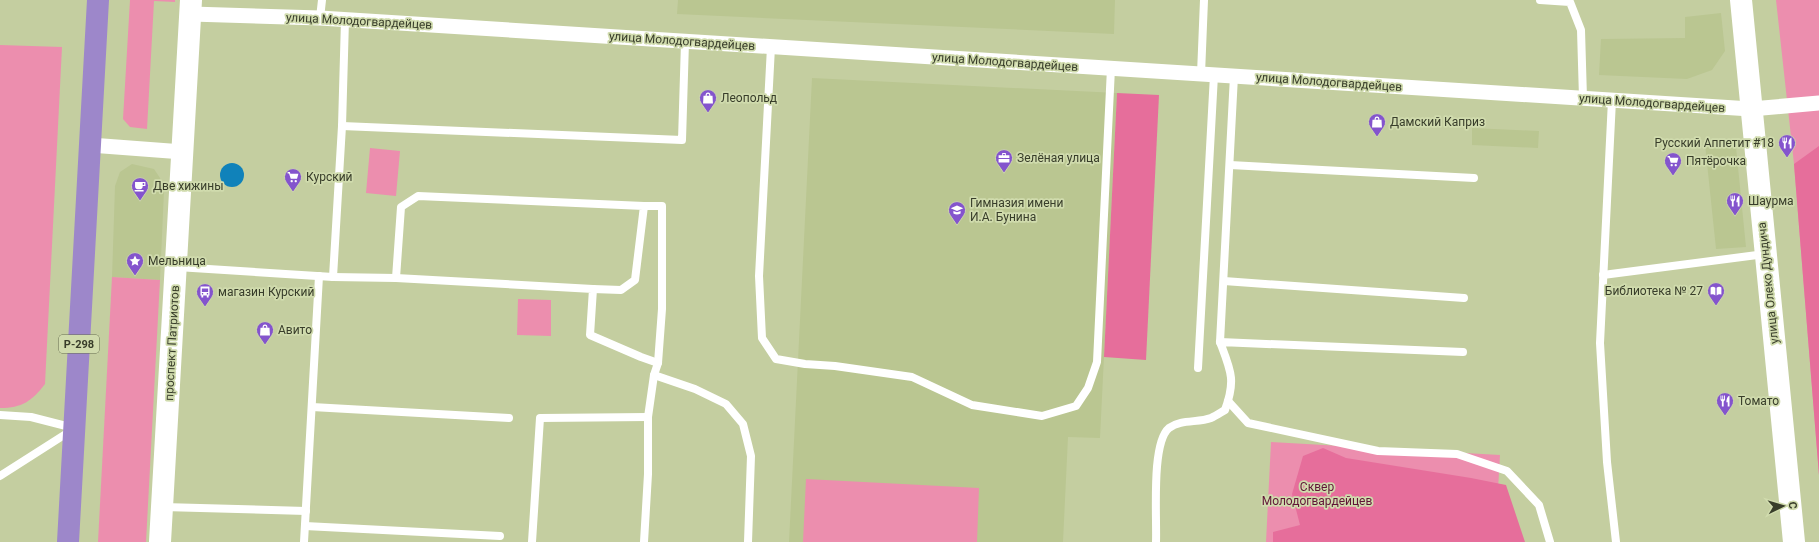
<svg xmlns="http://www.w3.org/2000/svg" width="1819" height="542" font-family="Roboto,sans-serif">
<style>
.built{fill:#bac691}
.green{fill:#ec8eae}
.forest{fill:#e66e9b}
.water{fill:#1082ba}
.lines{fill:none;stroke-linecap:round;stroke-linejoin:round}
.lane{stroke:#fff;stroke-width:8}
.street{stroke:#fff;stroke-width:15}
.secondary{stroke:#fff;stroke-width:22}
.highway{stroke:#9d87ca;stroke-width:22}
.labels{text-anchor:middle;stroke-width:3.5;stroke-linejoin:round;paint-order:stroke}
.shield{fill:#d0dbad;stroke:#666c51;stroke-width:1}
.shield-label{font-size:11px;font-weight:bold;fill:#383d2a}
.street-label{font-size:12px;fill:#383d2a;stroke:#d0dbad}
.poi-label{font-size:12px;fill:#383d2a;stroke:#d0dbad;text-anchor:start}
.park-label{font-size:12px;fill:#601436;stroke:#d0dbad}
</style>
<rect width="100%" height="100%" fill="#c4cea0"/>
<g class="built">
<path d="M678 0H1115L1114 34 677 14Z"/>
<path d="M1721 13 1725 51 1712 70 1687 79 1599 75 1601 39 1685 38V17Z"/>
<path d="M812 78 1117 93 1100 438 1068 437 1063 542H789Z"/>
<path d="M1472 128 1539 131 1538 148 1472 145Z"/>
<path d="M1730 141 1736 147 1746 247 1716 249 1705 144Z"/>
<path d="M132 164 154 169 160 178 164 191 160 280 112 277 115 186 120 172Z"/>
</g>
<g class="green">
<path d="M130 0H175V2L154 1 147 129 130 127 123 119Z"/>
<path d="M1776 0H1819V475L1794 164Z"/>
<path d="M0 45 62 47 45 384C32 401 22 408 0 408Z"/>
<path d="M370 148 400 151 396 196 366 193Z"/>
<path d="M112 277 160 280 146 542H98Z"/>
<path d="M518 299 551 300V336L517 335Z"/>
<path d="M1271 442 1500 455 1495 542H1266Z"/>
<path d="M806 479 979 488 977 542H803Z"/>
</g>
<g class="forest">
<path d="M1117 93 1159 95 1146 360 1104 357Z"/>
<path d="M1819 146V475L1794 164Z"/>
<path d="M1323 448 1346 458 1471 478 1506 485 1525 542H1273V532L1300 525 1292 494 1303 456Z"/>
</g>
<circle class="water" cx="232" cy="175" r="12"/>
<g class="lines">
<g class="lane">
<path d="M1540 0 1570 2 1581 30 1583 98"/>
<path d="M320 18 322 0"/>
<path d="M771 47 759 276 762 338 776 359 805 364 835 366 912 377 972 405 1042 416 1076 406 1088 388 1097 362 1111 68"/>
<path d="M1201 74 1204 0"/>
<path d="M1612 100 1600 343 1607 462 1616 542"/>
<path d="M342 126 682 140 685 42"/>
<path d="M1230 165 1474 178"/>
<path d="M177 267 333 277 342 126 345 20"/>
<path d="M1603 275 1765 254"/>
<path d="M333 277 396 278 593 289 590 335 641 357 658 363"/>
<path d="M396 278 401 207 418 196 644 206 635 280 621 290 593 289"/>
<path d="M1224 281 1464 298"/>
<path d="M1220 342 1234 76"/>
<path d="M1198 368 1214 75"/>
<path d="M654 375 695 389 726 404 743 424 751 456 748 542"/>
<path d="M1228 401 1248 423 1378 451 1457 454 1507 471 1539 505 1550 542"/>
<path d="M312 407 509 418"/>
<path d="M0 415 31 417 74 428"/>
<path d="M0 476 72 430"/>
<path d="M163 507 306 511"/>
<path d="M305 526 500 536"/>
<path d="M304 542 319 276"/>
<path d="M532 542 540 418 648 417"/>
<path d="M644 542 648 474V417L654 375 658 363 662 309V206H644"/>
<path d="M1156 542C1157 517 1151 443 1169 428 1181 419 1198 423 1211 418 1216 416 1220 413 1225 410 1236 380 1231 371 1220 342L1463 352"/>
</g>
<g class="street">
<path d="M191 14 320 18 1751 109 1819 103"/>
<path d="M90 145 183 152"/>
</g>
<g class="secondary">
<path d="M1741 0 1794 542"/>
<path d="M160 542 191 0"/>
</g>
<path class="highway" d="M68 542 98 0"/>
</g>
<defs>
<g id="shop-pin" transform="scale(0.9)"><path d="M0 17L-7.5 6A9.5 9.5 0 1 1 7.5 6Z" fill="#8454cd" stroke="#d0dbad"/><path d="M-5-2.5h2.3a2.7 3.5 0 0 1 5.4 0H5L5.5 6h-11ZM-1.5-2.5h3a1.5 2.3 0 0 0-3 0Z" fill="#fff"/></g>
<g id="restaurant-pin" transform="scale(0.9)"><path d="M0 17L-7.5 6A9.5 9.5 0 1 1 7.5 6Z" fill="#8454cd" stroke="#d0dbad"/><path d="M-5-6h1v4h1v-4h1v4h1v-4h1v5L-1.5 .5V6h-2V.5L-5-1ZM5-6V6H3V1.5H1.5Q1.5-4 5-6Z" fill="#fff"/></g>
<g id="office-pin" transform="scale(0.9)"><path d="M0 17L-7.5 6A9.5 9.5 0 1 1 7.5 6Z" fill="#8454cd" stroke="#d0dbad"/><path d="M-6-3h4V-5.5h4V-3h4V5H-6ZM-1-4.5V-3h2v-1.5ZM-6 0V1H6V0Z" fill="#fff"/></g>
<g id="supermarket-pin" transform="scale(0.9)"><path d="M0 17L-7.5 6A9.5 9.5 0 1 1 7.5 6Z" fill="#8454cd" stroke="#d0dbad"/><path d="M-6-5.5h2.5l.6 2H6L4.5 2H-2.5L-4.4-4H-6ZM-1.5 3.2a1.3 1.3 0 1 0 .1 0ZM3 3.2a1.3 1.3 0 1 0 .1 0Z" fill="#fff"/></g>
<g id="cafe-pin" transform="scale(0.9)"><path d="M0 17L-7.5 6A9.5 9.5 0 1 1 7.5 6Z" fill="#8454cd" stroke="#d0dbad"/><path d="M-5.5-4.5H6V0H3Q3 3.5 0 3.5H-2.5Q-5.5 3.5-5.5 0ZM3-3.2v2h1.7v-2ZM-6 4.5H4V6H-6Z" fill="#fff"/></g>
<g id="school-pin" transform="scale(0.9)"><path d="M0 17L-7.5 6A9.5 9.5 0 1 1 7.5 6Z" fill="#8454cd" stroke="#d0dbad"/><path d="M0-5L7-2L0 1L-7-2ZM-4 1L0 2.5L4 1V4Q0 6-4 4Z" fill="#fff"/></g>
<g id="sight-pin" transform="scale(0.9)"><path d="M0 17L-7.5 6A9.5 9.5 0 1 1 7.5 6Z" fill="#8454cd" stroke="#d0dbad"/><path d="M0-6L1.8-2.2L6-1.7L2.9 1.2L3.7 5.4L0 3.3L-3.7 5.4L-2.9 1.2L-6-1.7L-1.8-2.2Z" fill="#fff"/></g>
<g id="library-pin" transform="scale(0.9)"><path d="M0 17L-7.5 6A9.5 9.5 0 1 1 7.5 6Z" fill="#8454cd" stroke="#d0dbad"/><path d="M-6-4Q-3-5.5-.7-3.5V5Q-3 3-6 4ZM6-4Q3-5.5 .7-3.5V5Q3 3 6 4Z" fill="#fff"/></g>
<g id="bus-pin" transform="scale(0.9)"><path d="M0 17L-7.5 6A9.5 9.5 0 1 1 7.5 6Z" fill="#8454cd" stroke="#d0dbad"/><path d="M-5-6H5V4H4V6H2V4H-2V6H-4V4H-5ZM-3.5-4V0h7V-4ZM-3.5 1.2v1.5H-2V1.2ZM2 1.2v1.5H3.5V1.2Z" fill="#fff"/></g>
</defs>
<g fill-rule="evenodd">
<use href="#shop-pin" x="708" y="98"/>
<use href="#shop-pin" x="1377" y="122"/>
<use href="#restaurant-pin" x="1787" y="143"/>
<use href="#office-pin" x="1004" y="158"/>
<use href="#supermarket-pin" x="1673" y="161"/>
<use href="#supermarket-pin" x="293" y="177"/>
<use href="#cafe-pin" x="140" y="186"/>
<use href="#restaurant-pin" x="1735" y="201"/>
<use href="#school-pin" x="957" y="210"/>
<use href="#sight-pin" x="135" y="261"/>
<use href="#library-pin" x="1716" y="291"/>
<use href="#bus-pin" x="205" y="292"/>
<use href="#shop-pin" x="265" y="330"/>
<use href="#restaurant-pin" x="1725" y="401"/>
</g>
<g class="labels">
<rect class="shield" x="59" y="335" width="40" height="18" rx="3"/>
<g class="shield-label">
<text x="79" y="348">Р-298</text>
</g>
<g class="street-label">
<text transform="translate(359 21) rotate(3)" y="4">улица Молодогвардейцев</text>
<text transform="translate(682 41) rotate(4)" y="4">улица Молодогвардейцев</text>
<text transform="translate(1005 62) rotate(4)" y="4">улица Молодогвардейцев</text>
<text transform="translate(1329 82) rotate(4)" y="4">улица Молодогвардейцев</text>
<text transform="translate(1652 103) rotate(4)" y="4">улица Молодогвардейцев</text>
<text transform="translate(1768 283) rotate(-96)" y="4">улица Олеко Дундича</text>
<text transform="translate(172 343) rotate(-87)" y="4">проспект Патриотов</text>
</g>
<g class="poi-label">
<text x="721" y="102">Леопольд</text>
<text x="1390" y="126">Дамский Каприз</text>
<text x="1774" y="147" text-anchor="end">Русский Аппетит #18</text>
<text x="1017" y="162">Зелёная улица</text>
<text x="1686" y="165">Пятёрочка</text>
<text x="306" y="181">Курский</text>
<text x="153" y="190">Две хижины</text>
<text x="1748" y="205">Шаурма</text>
<text x="970" y="207">Гимназия имени<tspan x="970" dy="14">И.А. Бунина</tspan></text>
<text x="148" y="265">Мельница</text>
<text x="1703" y="295" text-anchor="end">Библиотека № 27</text>
<text x="218" y="296">магазин Курский</text>
<text x="278" y="334">Авито</text>
<text x="1738" y="405">Томато</text>
</g>
<g class="park-label">
<text x="1317" y="491">Сквер<tspan x="1317" dy="14">Молодогвардейцев</tspan></text>
</g>
</g>
<g transform="translate(1783 506) rotate(85)" stroke="#d0dbad" stroke-width="3" paint-order="stroke">
<path d="M0-3L7 15L0 10L-7 15Z" fill="#383d2a"/>
<text y="-6" font-size="11" font-weight="bold" text-anchor="middle" fill="#383d2a">С</text>
</g>
</svg>
